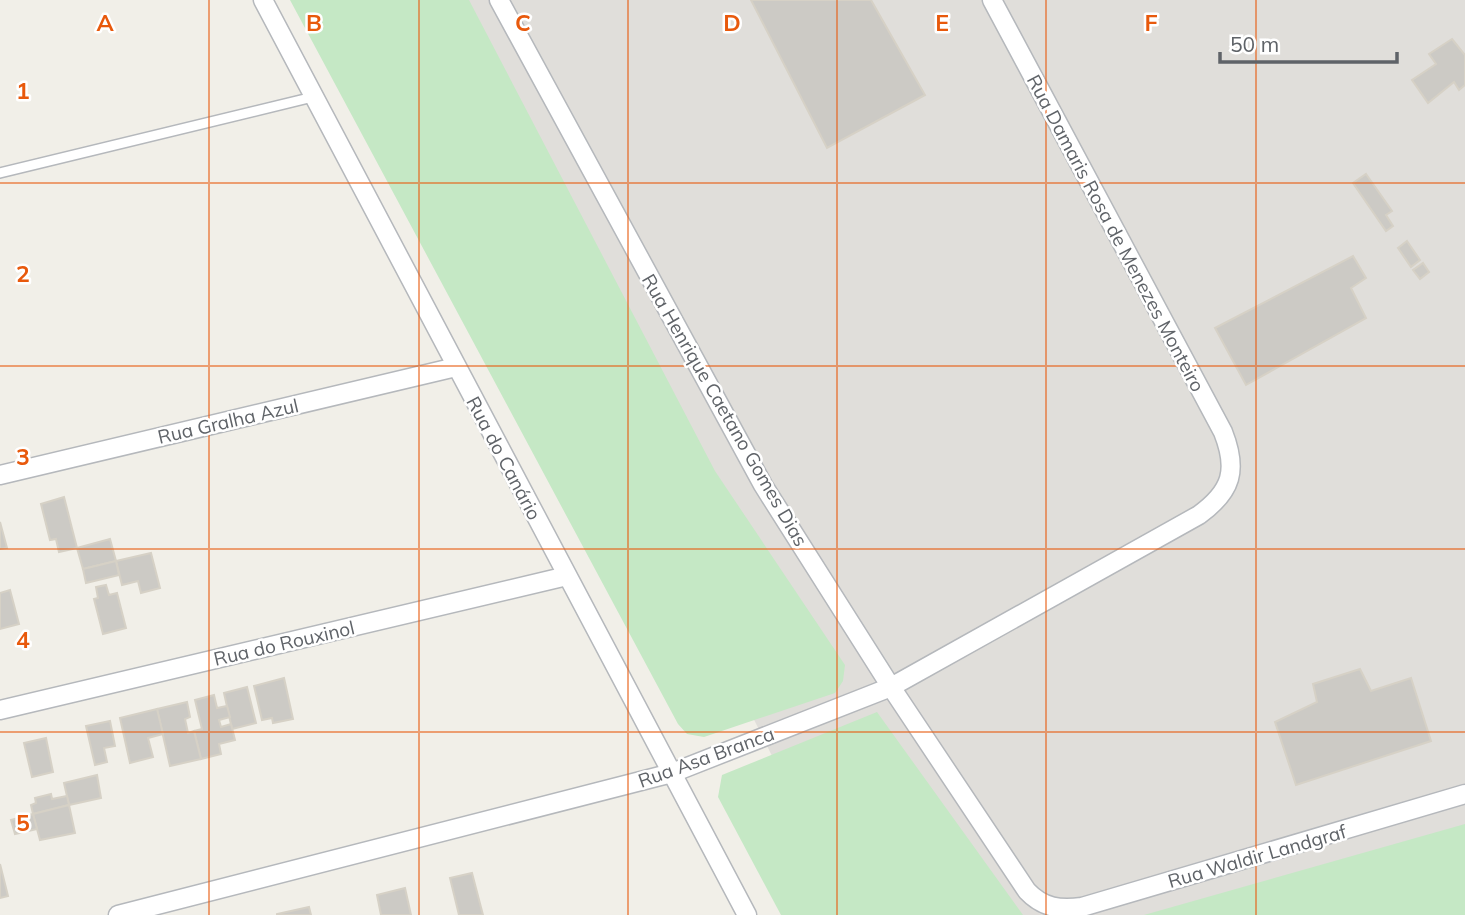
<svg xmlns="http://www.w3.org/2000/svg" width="1465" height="915" font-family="Mulish,sans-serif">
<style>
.industrial{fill:#e0deda}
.green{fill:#c5e8c5}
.building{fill:#cccac5;stroke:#d6d1c6;stroke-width:2}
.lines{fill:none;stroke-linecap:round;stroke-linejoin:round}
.lane-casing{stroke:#b5b8bc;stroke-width:12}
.street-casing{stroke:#b5b8bc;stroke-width:21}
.lane{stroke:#fff;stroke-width:9}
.street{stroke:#fff;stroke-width:18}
.grid{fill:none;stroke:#e8590c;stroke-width:2;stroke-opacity:0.55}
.labels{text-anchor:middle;stroke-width:5;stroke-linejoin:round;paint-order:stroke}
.street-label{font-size:19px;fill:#5f6368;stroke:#fff}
.grid-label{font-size:23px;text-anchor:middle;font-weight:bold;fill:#e8590c;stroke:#fff;stroke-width:5;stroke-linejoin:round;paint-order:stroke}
</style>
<rect width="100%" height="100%" fill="#f1efe8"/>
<path class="industrial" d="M397 0H1465V915H851Z"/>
<g class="green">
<path d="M290 0H469L715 471 845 665 843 681 835 693 704 737 687 734 678 724Z"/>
<path d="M877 712 1023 915H781L718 797 722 775Z"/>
<path d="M1465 824V915H1144Z"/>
</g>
<g class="building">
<path d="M751 0H871L925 95 827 148Z"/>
<path d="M1452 39 1465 55V85L1459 90 1454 82 1428 103 1412 80 1436 64 1429 54Z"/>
<path d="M1366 174 1392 211 1386 215 1393 226 1386 231 1353 183Z"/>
<path d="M1407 241 1420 260 1411 267 1398 248Z"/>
<path d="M1353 256 1366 278 1351 288 1366 318 1246 385 1215 328Z"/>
<path d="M1423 263 1429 272 1420 279 1413 270Z"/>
<path d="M64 497 77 548 59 552 56 539 50 540 41 504Z"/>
<path d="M0 522 7 548 0 549Z"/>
<path d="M110 539 116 561 83 569 77 548Z"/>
<path d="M151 553 160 588 141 593 138 581 122 585 116 561Z"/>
<path d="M116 561 119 575 86 583 83 569Z"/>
<path d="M106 585 109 595 117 593 126 628 103 634 94 599 98 598 96 587Z"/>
<path d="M10 590 19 624 0 629V593Z"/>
<path d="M1360 669 1371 691 1411 678 1431 741 1296 785 1275 722 1317 702 1313 684Z"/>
<path d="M284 678 293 719 273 723 272 718 262 720 254 686Z"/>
<path d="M247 687 256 723 232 729 224 693Z"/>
<path d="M214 695 217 708 227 706 230 717 219 720 221 727 231 724 235 740 219 744 221 754 201 759 194 731 202 729 195 700Z"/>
<path d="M187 702 190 717 185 719 188 733 194 731 201 759 170 766 157 709Z"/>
<path d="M157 709 163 734 148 738 153 757 130 763 120 718Z"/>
<path d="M110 721 115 746 104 748 107 762 95 765 86 726Z"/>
<path d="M46 738 53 772 32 777 24 743Z"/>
<path d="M97 775 101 798 69 805 64 783Z"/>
<path d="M51 794 52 799 67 796 69 805 33 814 31 805 36 803 35 798Z"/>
<path d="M69 805 75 833 40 840 33 814Z"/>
<path d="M33 814 37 829 15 834 11 820Z"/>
<path d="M0 864 8 896 0 898Z"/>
<path d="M472 873 483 915H459L450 878Z"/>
<path d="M405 888 411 915H381L377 895Z"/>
<path d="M309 907 311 915H277V914Z"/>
</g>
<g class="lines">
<g class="lane-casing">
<path id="lane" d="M0 173 313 97"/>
</g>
<g class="street-casing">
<g id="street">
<path d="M263 0 747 915"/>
<path d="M499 0 763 485 891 687 1027 891C1043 908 1060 910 1082 907L1465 794"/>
<path d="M0 475 456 367"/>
<path d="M0 710 567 576"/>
<path d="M118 915 672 773 891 687 1199 515C1232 491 1238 470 1223 432L992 0"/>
</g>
</g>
<use href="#lane" class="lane"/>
<use href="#street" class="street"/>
</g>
<path class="grid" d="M209 0V915M419 0V915M628 0V915M837 0V915M1046 0V915M1256 0V915M0 183H1465M0 366H1465M0 549H1465M0 732H1465"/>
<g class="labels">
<g class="street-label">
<text transform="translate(1116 233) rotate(62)" y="7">Rua Damaris Rosa de Menezes Monteiro</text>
<text transform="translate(725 410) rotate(60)" y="7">Rua Henrique Caetano Gomes Dias</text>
<text transform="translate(228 421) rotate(-13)" y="7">Rua Gralha Azul</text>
<text transform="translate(504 458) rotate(62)" y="7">Rua do Canário</text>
<text transform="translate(284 643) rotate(-13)" y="7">Rua do Rouxinol</text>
<text transform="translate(706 757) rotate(-20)" y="7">Rua Asa Branca</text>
<text transform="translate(1257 856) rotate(-16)" y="7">Rua Waldir Landgraf</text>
</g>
</g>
<g class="grid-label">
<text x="105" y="31">A</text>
<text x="314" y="31">B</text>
<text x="523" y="31">C</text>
<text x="732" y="31">D</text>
<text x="942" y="31">E</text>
<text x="1151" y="31">F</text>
<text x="23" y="99">1</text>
<text x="23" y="282">2</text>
<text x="23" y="465">3</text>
<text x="23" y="648">4</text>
<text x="23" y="831">5</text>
</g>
<path d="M1220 52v10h177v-10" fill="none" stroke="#5f6368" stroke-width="3.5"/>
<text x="1230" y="52" font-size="21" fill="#5f6368" stroke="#ffffff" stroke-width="5" paint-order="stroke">50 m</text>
</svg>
